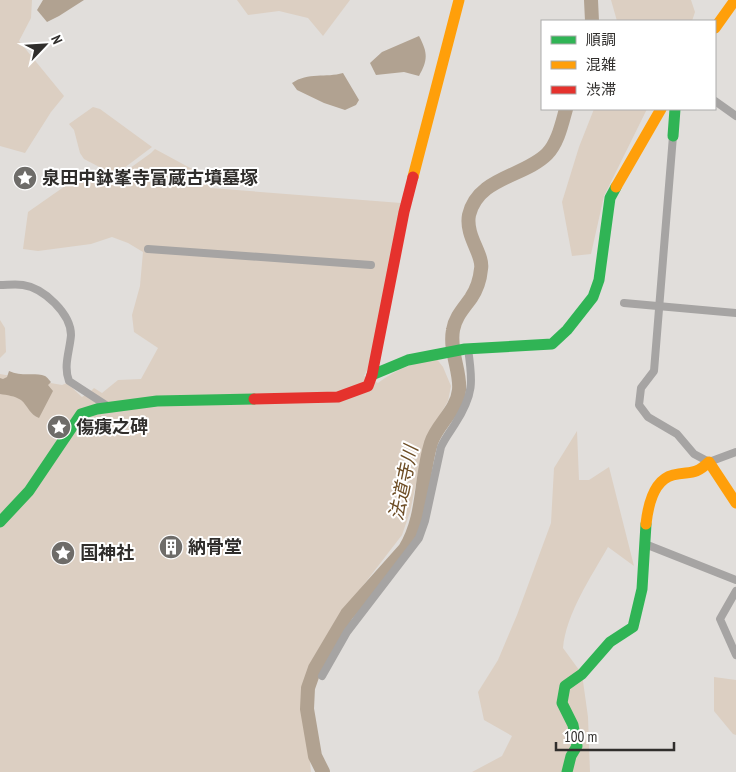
<svg xmlns="http://www.w3.org/2000/svg" width="736" height="772" font-family="'PT Sans Narrow','Noto Sans JP',sans-serif">
<style>
.green{fill:#dccfc2}
.water{fill:#b1a291}
.lines{fill:none;stroke-linecap:round;stroke-linejoin:round}
.river{stroke:#b1a291;stroke-width:14}
.street{stroke:#a6a4a3;stroke-width:8}
.fast{stroke:#30b455;stroke-width:11}
.slow{stroke:#ff9f0a;stroke-width:11}
.jam{stroke:#e5322d;stroke-width:11}
.labels{text-anchor:middle;stroke-width:4;stroke-linejoin:round;paint-order:stroke}
.poi-label{font-size:18px;font-weight:bold;fill:#302e2c;stroke:#fff;text-anchor:start}
.water-label{font-size:19px;font-style:italic;fill:#6d4d25;stroke:#fff}
</style>
<rect width="100%" height="100%" fill="#e1dedb"/>
<g class="green">
<path d="M0 0H32L31 18 19 41 64 96 51 112 25 153 0 146Z"/>
<path d="M237 0H350L323 36 308 18 279 11 248 15Z"/>
<path d="M611 0H691L695 12 692 21H617Z"/>
<path d="M93 107 100 109 152 147 124 168 118 171H107L84 159 80 153 74 130 69 124Z"/>
<path d="M594 109H647L604 196 591 254 572 256 562 202 579 147Z"/>
<path d="M155 149 192 169 211 188 401 203 369 366 364 376 378 383C399 368 411 364 436 358L443 367 451 386 448 401 425 441 410 512 402 535 338 618 310 665 305 710 311 772H0V374L62 385 67 383 82 397 90 392 94 388 102 393 118 380 141 379 158 348 134 332 132 315 140 286 143 252 128 243 112 237 91 244 38 251 23 249 28 212 88 170 119 176 151 153Z"/>
<path d="M0 320 5 328 6 352 0 358Z"/>
<path d="M577 431 579 480H589L609 467 634 566 608 547C591 577 566 614 563 648L582 674 588 717 590 772H472L502 756 512 736 484 720 478 692 498 660 517 615 551 523 554 468Z"/>
<path d="M714 677 736 680V735L733 734 714 711Z"/>
</g>
<g class="water">
<path d="M43 0H84L59 16 47 22 37 10Z"/>
<path d="M419 36C428 53 428 60 419 76L404 72 376 75 370 63 382 52Z"/>
<path d="M343 73 359 100 356 105 345 110 324 103 297 90 292 83C308 72 326 78 343 73Z"/>
<path d="M9 371C21 377 35 372 45 376 47 377 50 381 51 382L48 385 53 391 39 418C30 415 28 406 21 400 15 396 7 395 0 394V378L3 379 7 377Z"/>
</g>
<g class="lines">
<g class="river">
<path d="M591 0 592 21"/>
<path d="M323 772 315 756 307 709 308 688 315 668 347 614 405 549C425 516 420 479 431 443 437 424 457 411 459 390 461 372 449 351 453 330 455 317 464 308 471 298 477 289 480 280 481 269 484 255 465 236 469 215 478 177 524 177 547 154 558 143 562 123 566 109"/>
</g>
<g class="street">
<path d="M715 101 736 116"/>
<path d="M673 136 654 371 641 388 639 405 648 417 677 434 694 454 709 462 736 452"/>
<path d="M148 249 371 265"/>
<path d="M0 285C7 285 16 284 23 285 44 288 71 314 71 335 70 350 63 366 69 381L109 407"/>
<path d="M624 303 736 313"/>
<path d="M645 544 736 580"/>
<path d="M736 591 720 619 736 655"/>
<path d="M322 676 347 632 419 538 425 521 441 447C445 438 450 432 455 424 474 394 473 382 468 349"/>
</g>
<g class="fast">
<path d="M673 136 675 109"/>
<path d="M372 375 408 360 465 349 552 344 567 330 593 297 599 280 610 198 616 187"/>
<path d="M0 522 29 491 81 414 97 409 157 401 254 399"/>
<path d="M567 772 571 756 577 746 573 725 562 703 565 686 582 674 610 642 633 627 642 589 646 524"/>
</g>
<g class="slow">
<path d="M715 28 735 0"/>
<path d="M413 177 459 0"/>
<path d="M616 187 661 109"/>
<path d="M646 524C648 506 653 480 673 475 691 471 694 476 709 462L736 503"/>
</g>
<path class="jam" d="M254 399 338 397 368 386 372 375 404 212 413 177"/>
</g>
<defs>
<g id="sight-disc" transform="scale(1.25)"><circle r="9.5" fill="#6e6c69" stroke="#fff"/><path d="M0-6L1.8-2.2L6-1.7L2.9 1.2L3.7 5.4L0 3.3L-3.7 5.4L-2.9 1.2L-6-1.7L-1.8-2.2Z" fill="#fff"/></g>
<g id="building-disc" transform="scale(1.25)"><circle r="9.5" fill="#6e6c69" stroke="#fff"/><path d="M-4-6H4V6H1V3H-1V6H-4ZM-2.5-4.3h1.7v1.8h-1.7ZM.8-4.3h1.7v1.8H.8ZM-2.5-1h1.7V.8h-1.7ZM.8-1h1.7V.8H.8Z" fill="#fff"/></g>
</defs>
<g fill-rule="evenodd">
<use href="#sight-disc" x="25" y="178"/>
<use href="#sight-disc" x="59" y="427"/>
<use href="#building-disc" x="171" y="547"/>
<use href="#sight-disc" x="63" y="553"/>
</g>
<g class="labels">
<g class="poi-label">
<text x="42" y="184">泉田中鉢峯寺富蔵古墳墓塚</text>
<text x="76" y="433">傷痍之碑</text>
<text x="188" y="553">納骨堂</text>
<text x="80" y="559">国神社</text>
</g>
<g class="water-label">
<text transform="translate(403 483) rotate(-78)" y="7">法道寺川</text>
</g>
</g>
<rect x="541" y="20" width="175" height="90" fill="#ffffff" stroke="#acabab"/>
<rect x="551" y="36" width="25" height="8" fill="#30b455" stroke="#acabab"/>
<text x="586" y="45" font-size="15" fill="#302e2c">順調</text>
<rect x="551" y="61" width="25" height="8" fill="#ff9f0a" stroke="#acabab"/>
<text x="586" y="70" font-size="15" fill="#302e2c">混雑</text>
<rect x="551" y="86" width="25" height="8" fill="#e5322d" stroke="#acabab"/>
<text x="586" y="95" font-size="15" fill="#302e2c">渋滞</text>
<g transform="translate(45 45) rotate(65)" stroke="#ffffff" stroke-width="4" paint-order="stroke">
<path d="M0-4L9 19L0 12L-9 19Z" fill="#302e2c"/>
<text y="-8" font-size="14" font-weight="bold" text-anchor="middle" fill="#302e2c">N</text>
</g>
<path d="M556 742v8h118v-8" fill="none" stroke="#302e2c" stroke-width="2.5"/>
<text x="564" y="742" font-size="15" fill="#302e2c" stroke="#ffffff" stroke-width="4" paint-order="stroke">100 m</text>
</svg>
